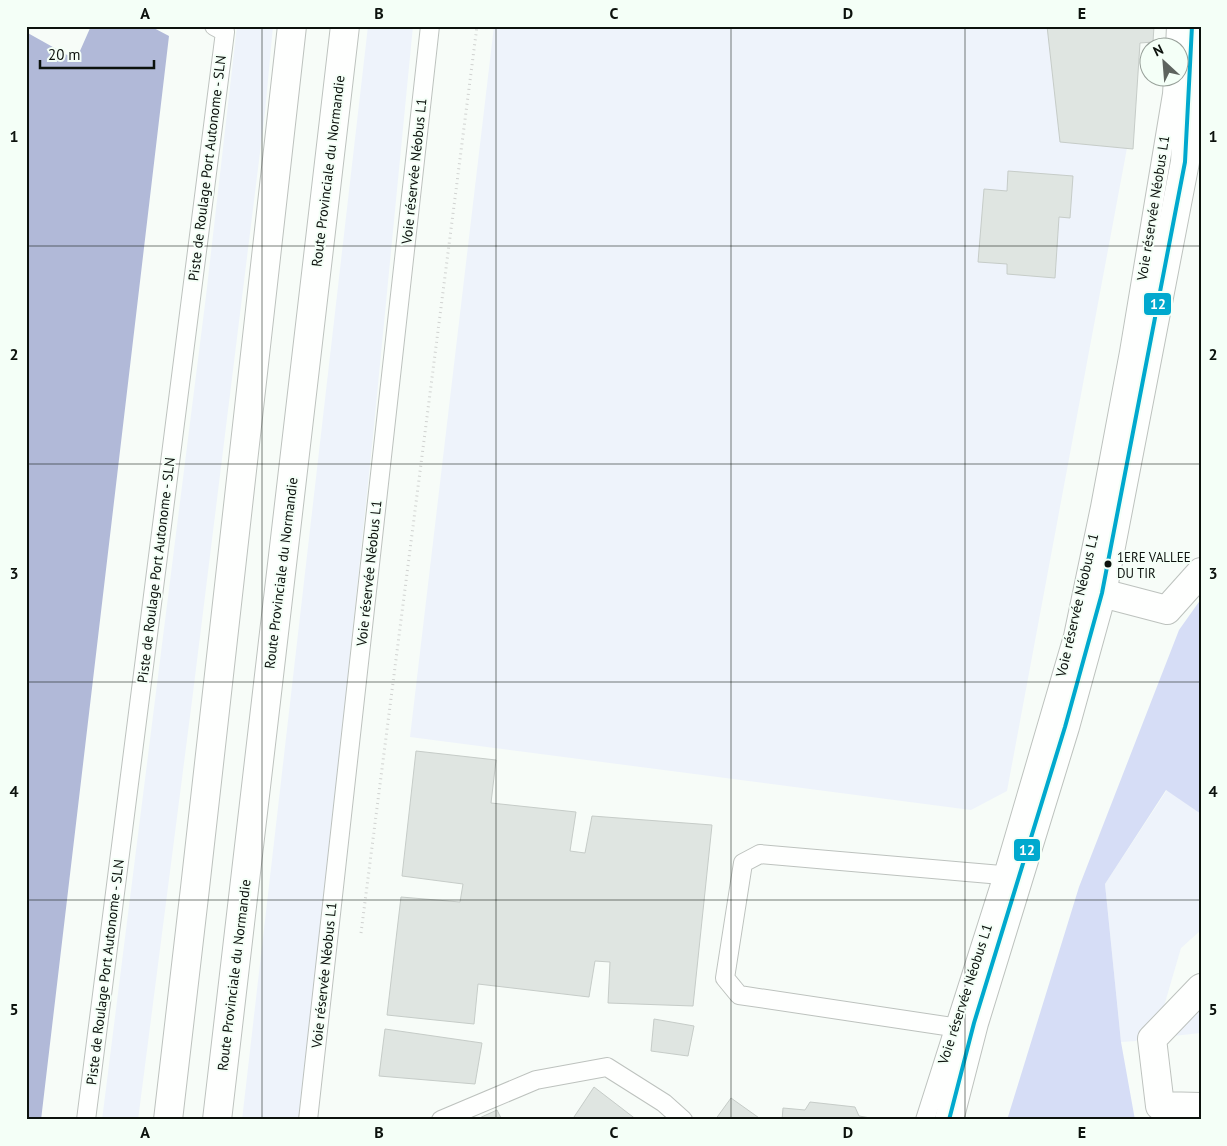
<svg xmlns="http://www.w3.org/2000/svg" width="1227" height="1146" font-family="'PT Sans',sans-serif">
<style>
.green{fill:#eef3fb}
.forest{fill:#d6ddf6}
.water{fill:#b1b9d8}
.building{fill:#dfe5e1;stroke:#c6ccc8}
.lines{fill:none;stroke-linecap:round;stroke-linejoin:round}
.lane-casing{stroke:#bdc2be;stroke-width:20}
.street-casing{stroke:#bdc2be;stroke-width:30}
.secondary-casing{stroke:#bdc2be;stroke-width:30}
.primary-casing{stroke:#bdc2be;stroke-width:30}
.path{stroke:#d0d2d0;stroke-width:3;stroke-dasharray:1 4;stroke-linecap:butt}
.lane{stroke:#fefffe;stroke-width:18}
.street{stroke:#fefffe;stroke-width:28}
.secondary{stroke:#fefffe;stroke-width:28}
.primary{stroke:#fefffe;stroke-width:28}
.bus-1-casing{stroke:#f4fff7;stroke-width:8}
.bus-1{stroke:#00a9ce;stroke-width:4}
.grid{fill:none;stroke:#0c120d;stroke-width:1;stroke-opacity:0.55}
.bus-dot{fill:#0c120d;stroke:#f4fff7;stroke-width:2}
.labels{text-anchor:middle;stroke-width:4;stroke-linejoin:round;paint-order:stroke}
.bus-label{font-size:13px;fill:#0c120d;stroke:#f4fff7;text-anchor:start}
.street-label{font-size:14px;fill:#0c120d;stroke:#f4fff7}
.line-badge{stroke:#f4fff7;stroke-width:2}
.badge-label{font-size:14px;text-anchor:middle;font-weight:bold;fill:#fff}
.neatline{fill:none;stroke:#0c120d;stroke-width:2}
.grid-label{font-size:16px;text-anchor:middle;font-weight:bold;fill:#0c120d}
</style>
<rect width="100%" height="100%" fill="#f7fcf8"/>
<g class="green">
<path d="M237 26H273L265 112 193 693 138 1120H102L206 296Z"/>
<path d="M368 26H413L373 436 301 1120H242Z"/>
<path d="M494 26H1047L1060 142 1127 148 1007 791 971 810 410 737Z"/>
<path d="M1167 790 1201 814V930L1181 948 1162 1013 1136 1041 1121 1042 1105 884Z"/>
<path d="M1201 1008V1033L1173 1036 1188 1015Z"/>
</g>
<path class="forest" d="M1201 599V814L1166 790 1105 884 1121 1042 1135 1120H1007L1079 887 1179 630Z"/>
<path class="water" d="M91 26H150L169 36 41 1120H26V32L76 60Z"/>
<g class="building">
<path d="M1047 26H1154L1153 42 1140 43 1133 149 1060 142Z"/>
<path d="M1008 171 1073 176 1070 218 1059 217 1055 278 1007 274V264L978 262 984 189 1007 191Z"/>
<path d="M416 751 496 760 491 803 576 812 570 851 585 853 592 816 712 825 693 1006 608 1003 610 962 595 961 589 997 478 984 474 1024 387 1015 401 897 460 902 463 884 402 876Z"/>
<path d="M654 1019 694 1026 688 1056 651 1051Z"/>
<path d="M385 1029 482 1043 475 1084 379 1076Z"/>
<path d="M594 1087 637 1120H572Z"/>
<path d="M731 1098 762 1120H715Z"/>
<path d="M810 1102 855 1107 859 1116 882 1120H782L783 1108 805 1110Z"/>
<path d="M497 1110 502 1120H475Z"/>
</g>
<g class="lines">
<g class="lane-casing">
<g id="lane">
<path d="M1175 48 1176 26"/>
<path d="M966 1029 739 995 725 978 743 863 760 854 1013 876"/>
<path d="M86 1120 225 32 214 26"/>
<path d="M308 1120 430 26"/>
<path d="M441 1120 536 1080 607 1067 664 1103 683 1120"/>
<path d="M925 1120 1003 875 1073 636 1100 507 1129 352 1172 94 1173 78"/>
</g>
</g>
<g class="street-casing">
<g id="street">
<path d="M1102 593 1167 610 1201 572"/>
<path d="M1201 988 1152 1039 1160 1106 1201 1107"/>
</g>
</g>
<g class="secondary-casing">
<path id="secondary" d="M949 1120 974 1023 1065 727 1102 593 1185 162 1192 26"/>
</g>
<g class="primary-casing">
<g id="primary">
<path d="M168 1120 195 888 292 26"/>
<path d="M217 1120 345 26"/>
</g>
</g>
<path class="path" d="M361 933 477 26"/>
<use href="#lane" class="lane"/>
<use href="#street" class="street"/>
<use href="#secondary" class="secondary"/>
<use href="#primary" class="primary"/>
<g class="bus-1-casing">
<path id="bus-1" d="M949 1120 974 1023 1065 727 1102 593 1185 162 1192 26"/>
</g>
<use href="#bus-1" class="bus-1"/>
</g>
<path class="grid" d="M262 26V1120M496 26V1120M731 26V1120M965 26V1120M26 246H1201M26 464H1201M26 682H1201M26 900H1201"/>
<circle class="bus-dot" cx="1108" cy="564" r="4.5"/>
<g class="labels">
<g class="bus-label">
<text x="1117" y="562">1ERE VALLEE<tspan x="1117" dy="16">DU TIR</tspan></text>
</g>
<g class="street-label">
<text transform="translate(207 168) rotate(-83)" y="5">Piste de Roulage Port Autonome - SLN</text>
<text transform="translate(328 171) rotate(-83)" y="5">Route Provinciale du Normandie</text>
<text transform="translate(414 171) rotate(-84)" y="5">Voie réservée Néobus L1</text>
<text transform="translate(1153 208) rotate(-81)" y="5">Voie réservée Néobus L1</text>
<text transform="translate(156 570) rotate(-83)" y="5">Piste de Roulage Port Autonome - SLN</text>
<text transform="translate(281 573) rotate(-83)" y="5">Route Provinciale du Normandie</text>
<text transform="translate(369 573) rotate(-84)" y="5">Voie réservée Néobus L1</text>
<text transform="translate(1077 605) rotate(-77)" y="5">Voie réservée Néobus L1</text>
<text transform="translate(105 972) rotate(-83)" y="5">Piste de Roulage Port Autonome - SLN</text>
<text transform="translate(234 975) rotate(-83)" y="5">Route Provinciale du Normandie</text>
<text transform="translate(324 975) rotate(-84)" y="5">Voie réservée Néobus L1</text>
<text transform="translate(965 994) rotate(-72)" y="5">Voie réservée Néobus L1</text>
</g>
</g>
<g class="line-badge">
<rect x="1143" y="292" width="29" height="24" rx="5" fill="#00a9ce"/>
<rect x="1013" y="838" width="28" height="24" rx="5" fill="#00a9ce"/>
</g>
<g class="badge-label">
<text x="1158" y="309">12</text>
<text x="1027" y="855">12</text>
</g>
<rect width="1227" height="1146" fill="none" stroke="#f4fff7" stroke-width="55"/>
<g transform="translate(1164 62) rotate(334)"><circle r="24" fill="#f4fff7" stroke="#97a099"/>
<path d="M0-4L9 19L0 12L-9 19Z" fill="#5e645f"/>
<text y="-8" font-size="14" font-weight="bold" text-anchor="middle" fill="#0c120d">N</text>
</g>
<path d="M40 60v8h114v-8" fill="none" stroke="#0c120d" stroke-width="2.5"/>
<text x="48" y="60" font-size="15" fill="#0c120d" stroke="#f4fff7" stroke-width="4" paint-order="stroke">20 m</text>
<rect x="28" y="28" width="1172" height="1090" class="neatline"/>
<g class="grid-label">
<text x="145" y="19">A</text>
<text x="379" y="19">B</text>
<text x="614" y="19">C</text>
<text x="848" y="19">D</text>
<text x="1082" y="19">E</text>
<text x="14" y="142">1</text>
<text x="1213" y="142">1</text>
<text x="14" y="360">2</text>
<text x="1213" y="360">2</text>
<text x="14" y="579">3</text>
<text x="1213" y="579">3</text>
<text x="14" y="797">4</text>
<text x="1213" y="797">4</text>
<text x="14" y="1015">5</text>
<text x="1213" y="1015">5</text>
<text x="145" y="1138">A</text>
<text x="379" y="1138">B</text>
<text x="614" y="1138">C</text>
<text x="848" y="1138">D</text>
<text x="1082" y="1138">E</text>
</g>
</svg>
